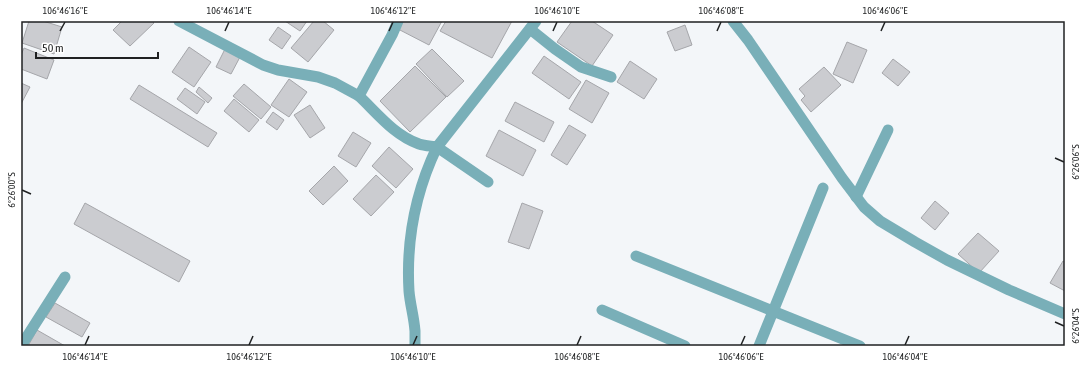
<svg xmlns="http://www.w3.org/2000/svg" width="1086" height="367" font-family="'Asap Condensed',sans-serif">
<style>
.building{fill:#cbccd0;stroke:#a5a6aa}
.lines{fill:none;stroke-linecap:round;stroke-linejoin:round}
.minor{stroke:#79afb8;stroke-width:11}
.ticks{fill:none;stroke:#1f2122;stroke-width:1.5}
.neatline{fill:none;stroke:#1f2122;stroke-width:1.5}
.ticks-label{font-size:10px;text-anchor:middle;fill:#1f2122}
</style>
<rect width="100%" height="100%" fill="#f3f6f9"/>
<g class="building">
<path d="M29 21H43L62 27 54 54 22 43Z"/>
<path d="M122 21H152L154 23 130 46 113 30Z"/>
<path d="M285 21H307L300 31Z"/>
<path d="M314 21H323L334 30 308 62 291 48Z"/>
<path d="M402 21H442L429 45 398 29Z"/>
<path d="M446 21H512L492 58 440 31Z"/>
<path d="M572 21H592L613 35 592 66 557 42Z"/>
<path d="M685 25 692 45 675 51 667 32Z"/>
<path d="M278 27 291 36 282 49 269 40Z"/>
<path d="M847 42 867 50 853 83 833 74Z"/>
<path d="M189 47 211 62 194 87 172 72Z"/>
<path d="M24 48 54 60 47 79 21 69V55Z"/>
<path d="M225 49 240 57 231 74 216 67Z"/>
<path d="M432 49 464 81 447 97 416 64Z"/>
<path d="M544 56 581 82 569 99 532 73Z"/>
<path d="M893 59 910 72 898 86 882 73Z"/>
<path d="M630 61 657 79 644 99 617 82Z"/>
<path d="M415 66 446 97 410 132 380 101Z"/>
<path d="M824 67 841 85 811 112 801 100 805 96 799 89Z"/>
<path d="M289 79 307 92 289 117 271 105Z"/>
<path d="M586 80 609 93 592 123 569 109Z"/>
<path d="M21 83 30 87 21 104Z"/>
<path d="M244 84 271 107 261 119 233 96Z"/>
<path d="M139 85 217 133 208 147 130 99Z"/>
<path d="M199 87 212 98 208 103 196 92Z"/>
<path d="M185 88 205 102 197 114 177 99Z"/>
<path d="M234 99 259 120 249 132 224 111Z"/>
<path d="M515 102 554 122 544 142 505 121Z"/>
<path d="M310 105 325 128 310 138 294 115Z"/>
<path d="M273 112 284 120 277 130 266 122Z"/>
<path d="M569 125 586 135 567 165 551 155Z"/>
<path d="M499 130 536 150 523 176 486 156Z"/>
<path d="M353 132 371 143 356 167 338 156Z"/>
<path d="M389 147 413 169 396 188 372 166Z"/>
<path d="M334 166 348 181 323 205 309 191Z"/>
<path d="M376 175 394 192 371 216 353 199Z"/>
<path d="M935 201 949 213 935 230 921 218Z"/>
<path d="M85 203 190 261 179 282 74 224Z"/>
<path d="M522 203 543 211 529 249 508 242Z"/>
<path d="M978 233 999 251 979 273 958 254Z"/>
<path d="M1063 261 1065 262V291L1050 283Z"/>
<path d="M55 303 90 323 82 337 46 317Z"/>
<path d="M37 330 65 346H28Z"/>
</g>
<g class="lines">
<g class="minor">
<path d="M179 21 263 65 278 70 318 77 335 83 359 96"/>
<path d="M398 21 392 35 359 96C378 114 394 135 419 144 425 146 432 146 437 147L536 21"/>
<path d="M733 21 748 40 842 178 864 207 880 221 915 242 947 260 1009 290 1065 314"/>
<path d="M530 29 555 49 581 67 611 77"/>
<path d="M856 197 888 130"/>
<path d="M636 256 860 346"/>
<path d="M602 310 685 346"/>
<path d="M21 346 65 277"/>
<path d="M415 346C415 341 415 336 415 331 414 317 410 304 409 291 406 240 415 193 437 147L488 182"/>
<path d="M759 346 823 188"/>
</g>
</g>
<path class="ticks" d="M60 31 65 22M225 31 229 22M389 31 393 22M553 31 557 22M717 31 721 22M881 31 885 22M1055 158 1064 162M22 190 31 194M1055 322 1064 326M85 345 89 336M249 345 253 336M413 345 417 336M577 345 581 336M741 345 745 336M905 345 909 336"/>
<rect width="1086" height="367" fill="none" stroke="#ffffff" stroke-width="44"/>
<path d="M36 52v6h122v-6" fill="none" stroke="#1f2122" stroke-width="2"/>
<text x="42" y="52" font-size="12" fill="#1f2122" stroke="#ffffff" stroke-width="3" paint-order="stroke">50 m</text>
<rect x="22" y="22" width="1042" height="323" class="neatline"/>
<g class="ticks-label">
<text x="65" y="14">106°46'16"E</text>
<text x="229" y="14">106°46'14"E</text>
<text x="393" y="14">106°46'12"E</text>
<text x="557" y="14">106°46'10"E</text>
<text x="721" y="14">106°46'08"E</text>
<text x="885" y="14">106°46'06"E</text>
<text transform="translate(1075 162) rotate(-90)" y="4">6°26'06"S</text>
<text transform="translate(11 190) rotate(-90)" y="4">6°26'00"S</text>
<text transform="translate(1075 326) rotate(-90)" y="4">6°26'04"S</text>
<text x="85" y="360">106°46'14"E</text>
<text x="249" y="360">106°46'12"E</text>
<text x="413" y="360">106°46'10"E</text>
<text x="577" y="360">106°46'08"E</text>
<text x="741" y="360">106°46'06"E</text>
<text x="905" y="360">106°46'04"E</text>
</g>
</svg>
